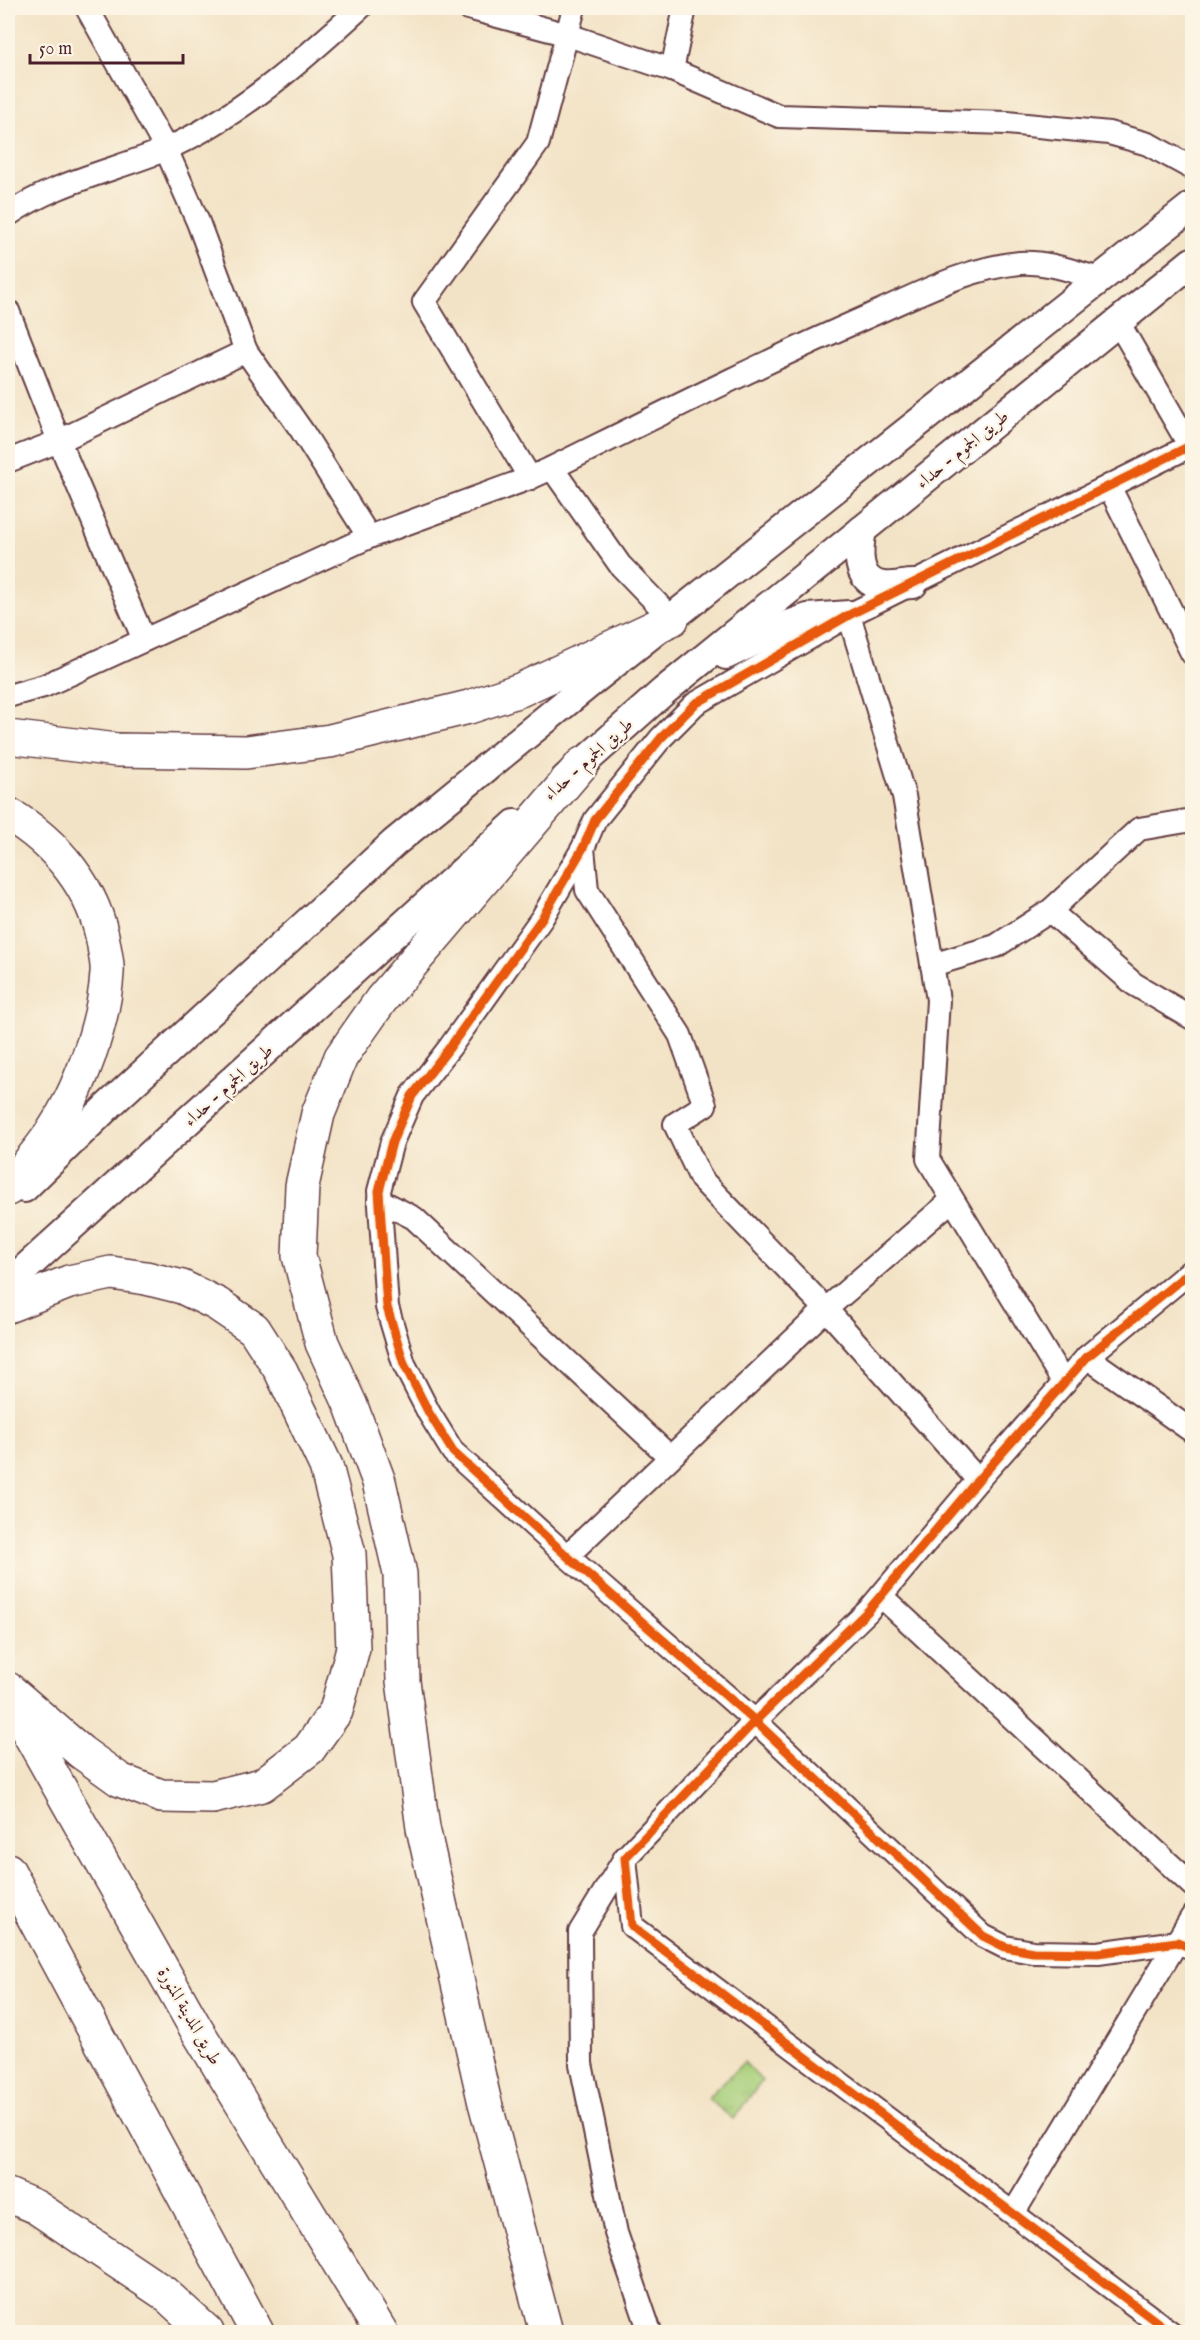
<svg xmlns="http://www.w3.org/2000/svg" width="1200" height="2340" font-family="'IM FELL English',Amiri,serif">
<style>
.park{fill:url(#park-tufts);stroke:#787752;stroke-width:1.5}
.lines{fill:none;stroke-linecap:round;stroke-linejoin:round}
.minor-casing{stroke:#633c42;stroke-width:26}
.major-casing{stroke:#633c42;stroke-width:32}
.highway-casing{stroke:#633c42;stroke-width:36}
.minor{stroke:#fff;stroke-width:22}
.major{stroke:#fff;stroke-width:28}
.highway{stroke:#fff;stroke-width:33}
.cycleway-casing{stroke:#fcf5e5;stroke-width:13}
.cycleway{stroke:#e8590c;stroke-width:9}
.labels{text-anchor:middle;stroke-width:4.5;stroke-linejoin:round;paint-order:stroke}
.street-label{font-size:18px;fill:#4a1f2b;stroke:#fcf5e5}
</style>
<defs>
<pattern id="park-tufts" width="24" height="20" patternUnits="userSpaceOnUse" patternTransform="scale(1.5)"><rect width="24" height="20" fill="#a7cf7a"/><path d="M3 7l-1-3M5 7V3M7 7l1-3M15 17l-1-3M17 17v-4M19 17l1-3" fill="none" stroke="#91b16a"/></pattern>
</defs>
<rect width="100%" height="100%" fill="#fcf5e5"/>
<filter id="ink" filterUnits="userSpaceOnUse"><feTurbulence type="fractalNoise" baseFrequency=".0167" numOctaves="2"/><feDisplacementMap in="SourceGraphic" scale="12" xChannelSelector="R" yChannelSelector="G"/><feConvolveMatrix kernelMatrix="1 2 1 2 8 2 1 2 1" color-interpolation-filters="sRGB"/></filter>
<filter id="wash" filterUnits="userSpaceOnUse"><feTurbulence type="fractalNoise" baseFrequency=".008" numOctaves="4" result="noise"/><feDisplacementMap in="SourceGraphic" scale="24" xChannelSelector="R" yChannelSelector="G"/><feGaussianBlur stdDeviation="1.35" result="paint"/><feColorMatrix in="noise" values="0 0 0 0 0 0 0 0 0 0 0 0 0 0 0 0 0 1.4 0 .05"/><feComposite in="paint" operator="in"/></filter>
<g filter="url(#wash)">
<rect width="100%" height="100%" fill="#f3e3c6"/>
<path class="park" d="M744 2062 762 2081 733 2119 707 2098Z"/>
</g>
<g filter="url(#ink)">
<g class="lines">
<g class="minor-casing">
<g id="minor">
<path d="M87 8 166 149 198 222 246 351 302 431 369 537"/>
<path d="M468 8 568 35 672 70 779 116 1007 123 1109 133 1148 144 1192 168"/>
<path d="M672 70 685 8"/>
<path d="M8 215C53 183 112 171 164 150 238 118 302 61 360 8"/>
<path d="M8 311 59 441 144 640"/>
<path d="M1118 322 1192 450"/>
<path d="M1192 445 849 615 695 704 661 738 595 820 583 848 542 918 450 1047 412 1096 392 1142 379 1191 387 1307 404 1364 429 1413 453 1452 567 1556 755 1721 983 1936 1005 1947 1033 1952 1098 1953 1177 1942 1192 1948"/>
<path d="M8 461 59 441 246 351"/>
<path d="M552 468C657 416 762 363 869 316 917 295 966 268 1020 263 1047 261 1074 272 1100 279"/>
<path d="M530 478 424 302 538 143 574 8"/>
<path d="M1109 486 1192 653"/>
<path d="M849 615 904 796 938 1000 928 1159 1064 1383"/>
<path d="M8 696 44 686 369 537 530 478 552 468 620 565 672 619"/>
<path d="M583 848 587 890 680 1035 705 1105 675 1124 701 1179 826 1309 978 1480"/>
<path d="M1050 911 1134 984 1192 1018"/>
<path d="M932 965 996 946 1050 911 1139 829 1192 820"/>
<path d="M379 1200 414 1218 670 1457"/>
<path d="M1087 1357 1192 1431"/>
<path d="M567 1556 826 1309 952 1200"/>
<path d="M881 1596 1192 1885"/>
<path d="M625 1858 580 1932 581 2064 616 2233 650 2332"/>
<path d="M1014 2212 1192 1917"/>
<path d="M1170 2332 632 1926 625 1858 755 1721 868 1611 978 1480 1087 1357 1192 1270"/>
</g>
</g>
<g class="major-casing">
<g id="major">
<path d="M862 530C858 550 855 582 883 586 893 587 904 584 913 584"/>
<path d="M726 655 786 626 808 618 849 615"/>
<path d="M565 779 664 691 1192 262"/>
<path d="M24 1188 109 1105 394 843 596 678 1192 206"/>
<path d="M8 1284 515 824"/>
</g>
</g>
<g class="highway-casing">
<g id="highway">
<path d="M8 737 117 750 246 752 330 741 469 707 520 690 672 619"/>
<path d="M8 814C56 842 95 889 104 946 105 954 108 964 107 973 104 1024 79 1093 50 1135 37 1154 21 1171 8 1189"/>
<path d="M8 1306 69 1282 111 1273 146 1278 182 1287 217 1304 254 1329 281 1371 326 1466 349 1554 353 1648 336 1711 309 1749 262 1785 213 1797 161 1796 120 1780 81 1752 8 1689"/>
<path d="M13 1705 195 2027 381 2332"/>
<path d="M8 1870 257 2332"/>
<path d="M8 2195 36 2207 164 2293 207 2332"/>
<path d="M546 2332 484 2099 423 1828 403 1681 400 1574 379 1482 351 1406 322 1343 299 1256 302 1186 318 1114 341 1057 381 1000 582 764"/>
</g>
</g>
<use href="#minor" class="minor"/>
<use href="#major" class="major"/>
<use href="#highway" class="highway"/>
<g class="cycleway-casing">
<g id="cycleway">
<path d="M1192 445 849 615 695 704 661 738 595 820 583 848 542 918 450 1047 412 1096 392 1142 379 1191 387 1307 404 1364 429 1413 453 1452 567 1556 755 1721 983 1936 1005 1947 1033 1952 1098 1953 1177 1942 1192 1948"/>
<path d="M1170 2332 632 1926 625 1858 755 1721 868 1611 978 1480 1087 1357 1192 1270"/>
</g>
</g>
<use href="#cycleway" class="cycleway"/>
</g>
</g>
<g class="labels">
<g class="street-label">
<text transform="translate(962 449) rotate(-39)" y="6">طريق الجموم - حداء</text>
<text transform="translate(588 759) rotate(-42)" y="6">طريق الجموم - حداء</text>
<text transform="translate(228 1085) rotate(-42)" y="6">طريق الجموم - حداء</text>
<text transform="translate(190 2016) rotate(60)" y="6">طريق المدينة المنورة</text>
</g>
</g>
<rect width="1200" height="2340" fill="none" stroke="#fcf5e5" stroke-width="30"/>
<path d="M30 54v9h153v-9" fill="none" stroke="#4a1f2b" stroke-width="3"/>
<text x="39" y="54" font-size="18" fill="#4a1f2b" stroke="#fcf5e5" stroke-width="4.5" paint-order="stroke">50 m</text>
</svg>
